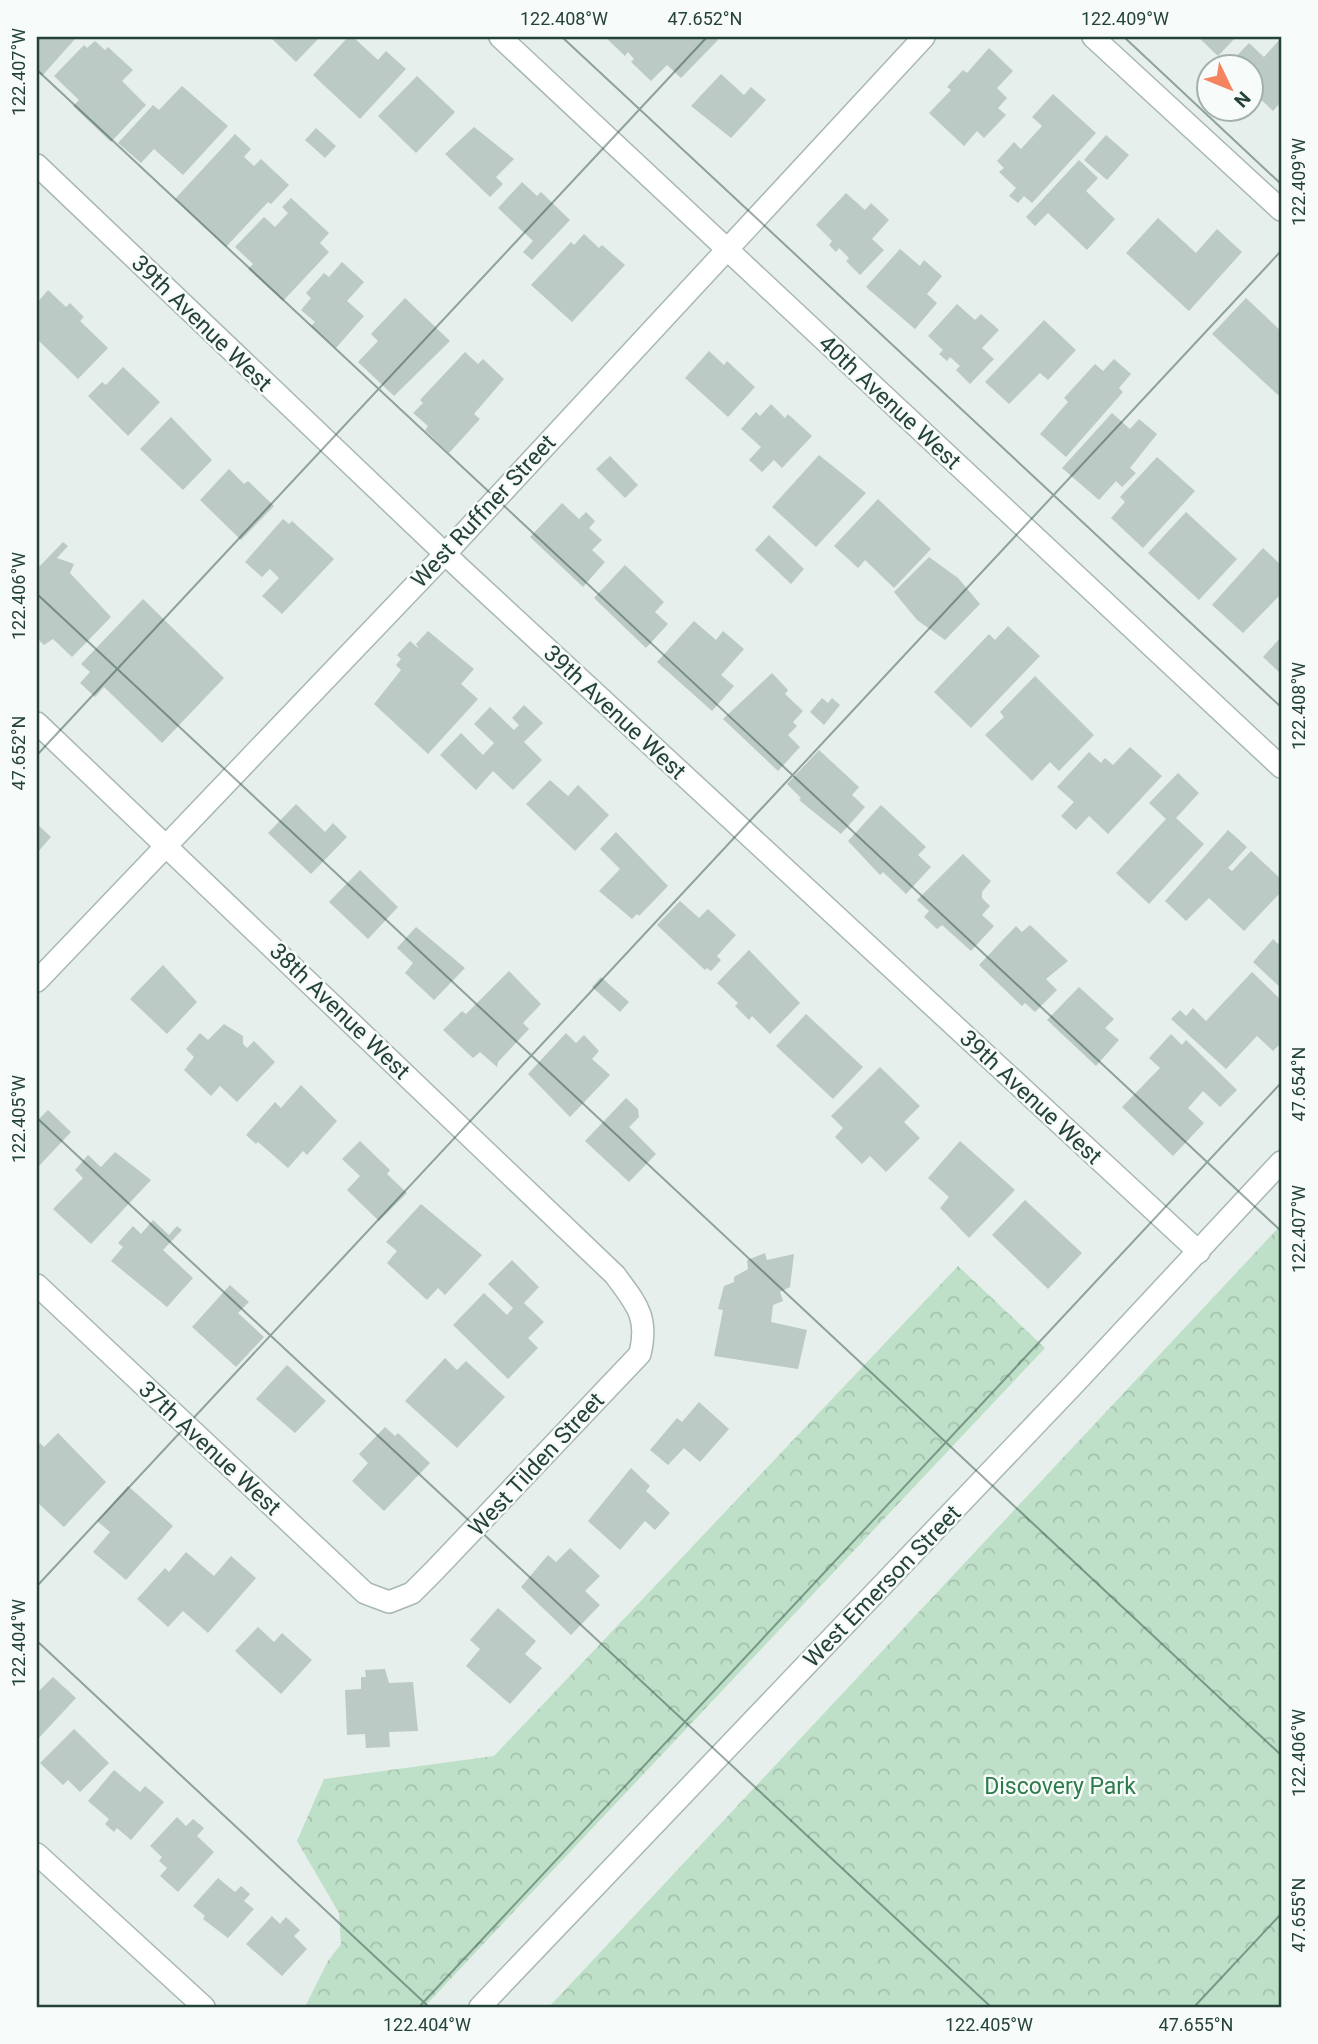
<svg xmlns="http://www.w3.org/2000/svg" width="1318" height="2044" font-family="Roboto,sans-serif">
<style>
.forest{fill:url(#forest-crowns)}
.building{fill:#bbcac4}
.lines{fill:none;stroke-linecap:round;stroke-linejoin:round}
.minor-casing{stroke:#a8b8b2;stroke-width:24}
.tertiary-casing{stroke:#a8b8b2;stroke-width:24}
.minor{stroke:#fff;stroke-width:21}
.tertiary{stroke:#fff;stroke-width:21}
.ticks{fill:none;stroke:#24423a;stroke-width:2;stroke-opacity:0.45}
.labels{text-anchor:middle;stroke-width:5;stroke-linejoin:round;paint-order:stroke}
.street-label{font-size:23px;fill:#24423a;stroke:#f7fbf9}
.park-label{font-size:23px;fill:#2d7a4b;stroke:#f7fbf9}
.neatline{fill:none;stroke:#24423a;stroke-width:2.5}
.ticks-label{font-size:18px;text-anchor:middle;fill:#24423a}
</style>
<defs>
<pattern id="forest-crowns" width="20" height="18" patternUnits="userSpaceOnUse" patternTransform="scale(1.75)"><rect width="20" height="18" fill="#bfe0c8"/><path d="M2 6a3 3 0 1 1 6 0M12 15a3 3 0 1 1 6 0" fill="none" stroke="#a4c1ad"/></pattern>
</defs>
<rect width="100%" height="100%" fill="#e6efeb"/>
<g class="forest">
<path d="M1281 1225V2007H549Z"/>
<path d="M958 1266 1045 1348 424 2007H305L328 1961 341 1944 339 1913 297 1841 324 1779 494 1756Z"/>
</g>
<g class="building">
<path d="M37 37H72L75 39 42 76 37 71Z"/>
<path d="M270 37H320L296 62Z"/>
<path d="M348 37H353L378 60 386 51 406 69 360 119 313 75Z"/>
<path d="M605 37H715L718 40 681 78 667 65 651 81 631 62 634 59 628 52 625 56Z"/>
<path d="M1198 37H1236L1218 56Z"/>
<path d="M1281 38V102L1273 111 1252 91V66H1227L1249 43 1264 57Z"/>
<path d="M95 41 105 50 108 47 133 70 122 81 146 105 111 142 73 106 79 100 54 76 84 45 87 48Z"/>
<path d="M989 48 1013 71 997 88 1007 98 998 108 1006 115 984 138 977 131 964 146 929 113 951 90 947 87 963 70 967 73Z"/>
<path d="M721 74 744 95 751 87 766 100 731 138 691 106Z"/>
<path d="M417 76 455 112 416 153 378 116Z"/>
<path d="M182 86 228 126 183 175 154 149 141 163 118 143 153 105 159 110Z"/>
<path d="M1053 94 1096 133 1032 203 1024 196 1018 203 1009 196 1016 188 999 172 1004 168 997 161 1014 142 1021 149 1042 126 1032 117Z"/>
<path d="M474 127 514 159 496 177 503 184 490 197 445 154Z"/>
<path d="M316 128 336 146 325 158 305 140Z"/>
<path d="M235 134 251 149 244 157 254 166 261 159 289 185 271 204 268 202 226 247 175 199Z"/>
<path d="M1106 135 1129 155 1107 180 1084 160Z"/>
<path d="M1079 160 1098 178 1086 191 1115 219 1087 250 1048 213 1035 226 1026 217Z"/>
<path d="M522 182 537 196 541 192 570 220 532 260 523 252 533 241 498 208Z"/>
<path d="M846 193 865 210 871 203 889 220 872 239 884 250 860 275 846 261 849 258 839 248 836 252 829 245 832 241 816 225Z"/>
<path d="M291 198 329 233 320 243 329 252 283 301 248 269 253 264 235 247 264 217 275 227 288 213 282 207Z"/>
<path d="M1158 218 1196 253 1217 229 1242 252 1189 311 1126 253Z"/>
<path d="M584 234 599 248 602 245 625 265 572 322 531 285 571 242 574 245Z"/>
<path d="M900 249 920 266 924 260 942 276 927 294 937 303 915 329 866 287Z"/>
<path d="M342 262 364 282 347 301 364 316 336 348 311 326 315 322 301 310 311 298 306 293 324 273 329 277Z"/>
<path d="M48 290 66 307 70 303 84 317 80 321 108 348 78 379 37 339V303Z"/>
<path d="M405 298 450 341 394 396 358 362 378 341 371 334Z"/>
<path d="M1246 298 1281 331V391L1278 395 1212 334Z"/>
<path d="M957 304 975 320 981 314 999 330 982 348 994 359 970 384 956 370 960 366 950 357 947 361 939 354 943 350 928 336Z"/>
<path d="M1044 320 1076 350 1048 380 1040 373 1009 404 985 382Z"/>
<path d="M709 351 724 365 727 361 755 387 728 417 685 378Z"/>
<path d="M465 352 478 364 483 359 504 379 474 414 480 419 449 453 425 430 428 426 413 413 423 403 420 400Z"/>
<path d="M1114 359 1131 374 1119 388 1123 392 1066 457 1040 434 1068 402 1064 398 1095 364 1103 371Z"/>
<path d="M123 367 160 402 128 436 88 396 102 382 106 385Z"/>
<path d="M771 404 785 418 788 414 812 436 782 468 774 460 762 472 749 460 761 447 741 429 756 412 760 416Z"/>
<path d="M1112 413 1130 429 1139 419 1157 434 1130 468 1136 473 1122 487 1116 481 1099 500 1062 468Z"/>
<path d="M171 417 212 460 183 490 140 449Z"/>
<path d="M819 455 866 493 816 547 772 507Z"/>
<path d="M610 456 638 485 625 498 596 469Z"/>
<path d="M1157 457 1195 491 1143 548 1111 518 1125 502 1120 497Z"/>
<path d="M229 469 244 484 248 481 274 506 241 540 200 500Z"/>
<path d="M878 499 931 549 894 588 865 560 858 568 834 546Z"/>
<path d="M562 503 579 519 586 512 595 521 589 528 602 540 592 550 605 562 583 587 530 537Z"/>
<path d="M1186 512 1237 559 1199 600 1148 553Z"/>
<path d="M283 519 289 524 292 521 334 559 282 614 262 596 279 578 270 569 262 577 245 562Z"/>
<path d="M769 535 804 569 791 584 755 550Z"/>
<path d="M63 542 68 546 57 558 74 564 70 573 111 617 72 657 53 639 44 645 37 638V569Z"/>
<path d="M1263 548 1281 565V594L1243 633 1212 605Z"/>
<path d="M929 557 958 578 980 604 945 640 917 620 894 592Z"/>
<path d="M625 565 664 602 655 612 668 624 646 648 594 598Z"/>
<path d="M143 599 224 678 162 743 104 687 95 697 80 683 90 672 81 664Z"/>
<path d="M694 621 716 640 723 631 744 649 721 675 734 686 712 711 657 662Z"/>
<path d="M1008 626 1040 656 971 728 934 692 989 634 995 640Z"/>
<path d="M428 631 474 669 461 684 478 699 428 754 374 704 401 670 396 665 401 659 397 655 410 641 419 649 416 644Z"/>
<path d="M1281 637V674L1263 657Z"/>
<path d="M772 673 788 690 785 694 803 711 793 722 797 726 788 735 800 747 778 771 723 719Z"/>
<path d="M1035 676 1094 735 1059 771 1050 762 1032 781 985 735 1004 717 1000 712Z"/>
<path d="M822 698 828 703 832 698 840 705 824 725 810 712Z"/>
<path d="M524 705 543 723 524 742 542 760 513 790 493 771 476 790 440 755 461 733 483 755 494 743 474 724 490 707 514 730 519 725 512 718Z"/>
<path d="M1130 747 1162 776 1108 834 1089 816 1076 830 1061 816 1074 802 1057 787 1089 752 1101 763 1105 758 1113 765Z"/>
<path d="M819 750 859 787 852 795 865 807 841 834 799 800 801 798 787 784Z"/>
<path d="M1178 773 1199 793 1176 818 1204 844 1149 904 1116 873 1166 819 1149 803Z"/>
<path d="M550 780 568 796 578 785 609 815 575 851 526 804Z"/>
<path d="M296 804 325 832 333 823 347 837 311 874 268 833Z"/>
<path d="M881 805 926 847 918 855 931 867 906 894 883 872 880 875 848 841Z"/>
<path d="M37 824 51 837 37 853Z"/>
<path d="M1228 830 1247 847 1228 868 1232 871 1251 851 1281 879V892L1244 931 1209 898 1186 921 1165 901Z"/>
<path d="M616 832 668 886 639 916 637 914 632 919 599 891 620 869 600 849Z"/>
<path d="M963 854 991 881 982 892V898L990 906 982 915 994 926 971 951 942 925 937 929 924 917 929 911 917 900Z"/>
<path d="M360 870 398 907 368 939 329 902Z"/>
<path d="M680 901 699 918 708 909 736 935 717 956 721 960 711 971 707 968 705 970 657 925Z"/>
<path d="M1030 925 1068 961 1046 979 1057 990 1035 1012 1025 1003 1022 1006 979 965 1016 926 1022 932Z"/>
<path d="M416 927 465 968 434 1000 405 973 413 963 397 948Z"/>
<path d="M1273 939 1278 944 1281 940V988L1253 962Z"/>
<path d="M749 950 800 1003 770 1034 752 1016 749 1020 735 1006 738 1003 717 983Z"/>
<path d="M163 965 197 1002 167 1034 130 999Z"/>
<path d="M509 971 541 1004 523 1023 529 1029 498 1062 497 1067 480 1052 473 1058 443 1030 462 1011 466 1014Z"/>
<path d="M1252 972 1281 1000V1043L1273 1051 1257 1036 1226 1069 1171 1019 1180 1010 1186 1016 1193 1008 1206 1021Z"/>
<path d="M601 977 629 1002 620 1012 592 987Z"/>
<path d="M1079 987 1114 1019 1105 1028 1119 1040 1096 1066 1047 1020Z"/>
<path d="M806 1014 863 1067 833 1099 776 1046Z"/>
<path d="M224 1024 243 1036V1044L247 1048 254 1041 275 1062 237 1102 220 1086 211 1096 184 1070 194 1057 186 1049 200 1033 208 1040Z"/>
<path d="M566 1033 576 1043 584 1035 599 1051 592 1059 610 1075 570 1117 528 1074Z"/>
<path d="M1171 1034 1182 1045 1186 1040 1237 1090 1220 1107 1203 1091 1188 1108 1204 1123 1173 1156 1122 1107 1160 1068 1149 1058Z"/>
<path d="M880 1067 920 1106 904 1122 920 1138 886 1172 870 1156 862 1164 835 1137 843 1128 831 1116Z"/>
<path d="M301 1085 337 1121 307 1155 303 1151 288 1168 258 1142 256 1144 246 1135 275 1102 281 1108Z"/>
<path d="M626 1098 638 1109 639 1117 629 1127 656 1154 629 1182 585 1141Z"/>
<path d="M48 1110 71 1132 37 1168V1121Z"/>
<path d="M360 1141 390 1170 387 1174 407 1193 379 1221 347 1190 360 1176 342 1159Z"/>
<path d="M960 1141 1015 1190 969 1238 940 1208 949 1197 928 1178Z"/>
<path d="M115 1152 151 1180 91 1244 53 1209 83 1178 75 1170 88 1155 101 1167Z"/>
<path d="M1025 1200 1082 1253 1048 1289 992 1235Z"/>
<path d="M421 1204 482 1255 445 1295 438 1288 427 1300 387 1263 397 1251 386 1242Z"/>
<path d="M153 1220 169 1235 177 1226 182 1230 163 1250 193 1278 167 1307 111 1261 123 1247 118 1243 133 1226 141 1234Z"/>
<path d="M765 1253 767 1260 794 1254 790 1287 780 1292 783 1301 773 1305 771 1322 807 1330 798 1369 714 1356 723 1310 718 1309 724 1286 734 1282V1277L748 1269 747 1260Z"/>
<path d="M512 1260 539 1287 524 1303 544 1322 528 1338 538 1348 508 1379 453 1325 484 1293 507 1315 513 1308 488 1284Z"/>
<path d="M230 1285 249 1302 238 1313 264 1337 236 1367 192 1327Z"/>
<path d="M445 1358 457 1370 466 1361 505 1397 457 1448 405 1401Z"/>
<path d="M287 1365 326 1401 295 1433 256 1399Z"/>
<path d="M699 1402 729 1429 700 1462 684 1448 668 1465 650 1450 677 1418 682 1422Z"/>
<path d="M385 1427 395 1436 398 1433 430 1463 384 1511 352 1481 368 1463 359 1454Z"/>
<path d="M58 1433 106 1482 64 1527 37 1502V1446L40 1443 44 1447Z"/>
<path d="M631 1468 650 1486 646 1491 670 1513 655 1530 645 1521 620 1550 588 1521Z"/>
<path d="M128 1486 173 1526 126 1580 93 1552 110 1532 97 1521Z"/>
<path d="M570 1548 600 1576 585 1591 600 1605 571 1635 521 1587 548 1555 556 1562Z"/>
<path d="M186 1552 214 1576 231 1556 256 1578 208 1633 183 1611 168 1627 137 1599 165 1568 169 1572Z"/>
<path d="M498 1608 536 1641 525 1654 542 1668 510 1704 466 1666 480 1649 470 1640Z"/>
<path d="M258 1627 274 1642 282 1633 312 1660 281 1694 235 1651Z"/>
<path d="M385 1669 389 1683 413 1682 418 1731 389 1732 390 1747 366 1748 365 1734 347 1735 345 1690 361 1689V1677H366L365 1670Z"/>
<path d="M53 1677 76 1698 37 1740V1693Z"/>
<path d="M74 1729 109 1763 80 1792 68 1780 63 1785 40 1763Z"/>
<path d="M114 1770 140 1792 145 1786 164 1802 131 1840 117 1828 114 1832 105 1824 109 1819 88 1801Z"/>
<path d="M177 1817 186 1826 193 1819 204 1828 197 1836 214 1852 178 1892 160 1876 167 1868 159 1861 162 1857 150 1846Z"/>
<path d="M218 1878 235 1892 241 1886 250 1894 244 1901 254 1909 228 1938 203 1919 205 1916 193 1906Z"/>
<path d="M272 1916 280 1924 286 1917 300 1930 294 1936 307 1949 282 1976 246 1944Z"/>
</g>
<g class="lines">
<g class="minor-casing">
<g id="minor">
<path d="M500 37 1281 767"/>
<path d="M1093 37 1281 210"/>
<path d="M37 165 462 570 1199 1252"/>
<path d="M37 723 615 1275C636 1304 649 1316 640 1354L434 1571 412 1593 389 1602 365 1593 37 1285"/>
<path d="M37 981 445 554 924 37"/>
<path d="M37 1854 204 2007"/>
</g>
</g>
<g class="tertiary-casing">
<path id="tertiary" d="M480 2007 1076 1382 1281 1162"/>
</g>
<use href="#minor" class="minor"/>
<use href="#tertiary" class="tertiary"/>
</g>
<path class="ticks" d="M562 37 1281 707M1124 37 1281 184M37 70 1281 1231M37 594 1281 1755M37 755 707 37M37 1118 991 2007M37 1586 1281 251M37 1641 429 2007M419 2007 1281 1083M1194 2007 1281 1914"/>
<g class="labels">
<g class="street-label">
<text transform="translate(202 323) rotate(44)" y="8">39th Avenue West</text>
<text transform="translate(890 402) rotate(43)" y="8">40th Avenue West</text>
<text transform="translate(483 511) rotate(-47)" y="8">West Ruffner Street</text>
<text transform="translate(615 712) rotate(43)" y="8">39th Avenue West</text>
<text transform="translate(340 1011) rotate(44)" y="8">38th Avenue West</text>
<text transform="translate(1031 1097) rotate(43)" y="8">39th Avenue West</text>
<text transform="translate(210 1448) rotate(43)" y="8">37th Avenue West</text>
<text transform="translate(536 1464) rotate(-47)" y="8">West Tilden Street</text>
<text transform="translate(882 1586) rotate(-46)" y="8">West Emerson Street</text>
</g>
<g class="park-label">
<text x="1060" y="1794">Discovery Park</text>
</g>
</g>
<rect width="1318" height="2044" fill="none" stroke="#f7fbf9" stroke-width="77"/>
<g transform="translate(1230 88) rotate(133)"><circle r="33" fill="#f7fbf9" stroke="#a3b1ad" stroke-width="2"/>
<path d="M0-5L12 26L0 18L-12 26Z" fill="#f4845f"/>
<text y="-10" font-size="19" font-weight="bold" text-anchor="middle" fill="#24423a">N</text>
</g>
<rect x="38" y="38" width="1242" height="1968" class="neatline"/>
<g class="ticks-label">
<text x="564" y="25">122.408°W</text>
<text x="705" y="25">47.652°N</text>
<text x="1125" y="25">122.409°W</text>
<text transform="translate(19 72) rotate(-90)" y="6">122.407°W</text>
<text transform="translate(1299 182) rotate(-90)" y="6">122.409°W</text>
<text transform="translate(19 596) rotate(-90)" y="6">122.406°W</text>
<text transform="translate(1299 706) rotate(-90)" y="6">122.408°W</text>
<text transform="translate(19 753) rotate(-90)" y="6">47.652°N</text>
<text transform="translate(1299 1084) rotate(-90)" y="6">47.654°N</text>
<text transform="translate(19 1119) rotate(-90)" y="6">122.405°W</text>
<text transform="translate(1299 1229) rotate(-90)" y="6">122.407°W</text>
<text transform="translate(19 1643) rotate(-90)" y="6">122.404°W</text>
<text transform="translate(1299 1753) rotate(-90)" y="6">122.406°W</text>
<text transform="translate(1299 1915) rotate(-90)" y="6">47.655°N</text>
<text x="427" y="2031">122.404°W</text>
<text x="989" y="2031">122.405°W</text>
<text x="1196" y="2031">47.655°N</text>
</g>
</svg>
